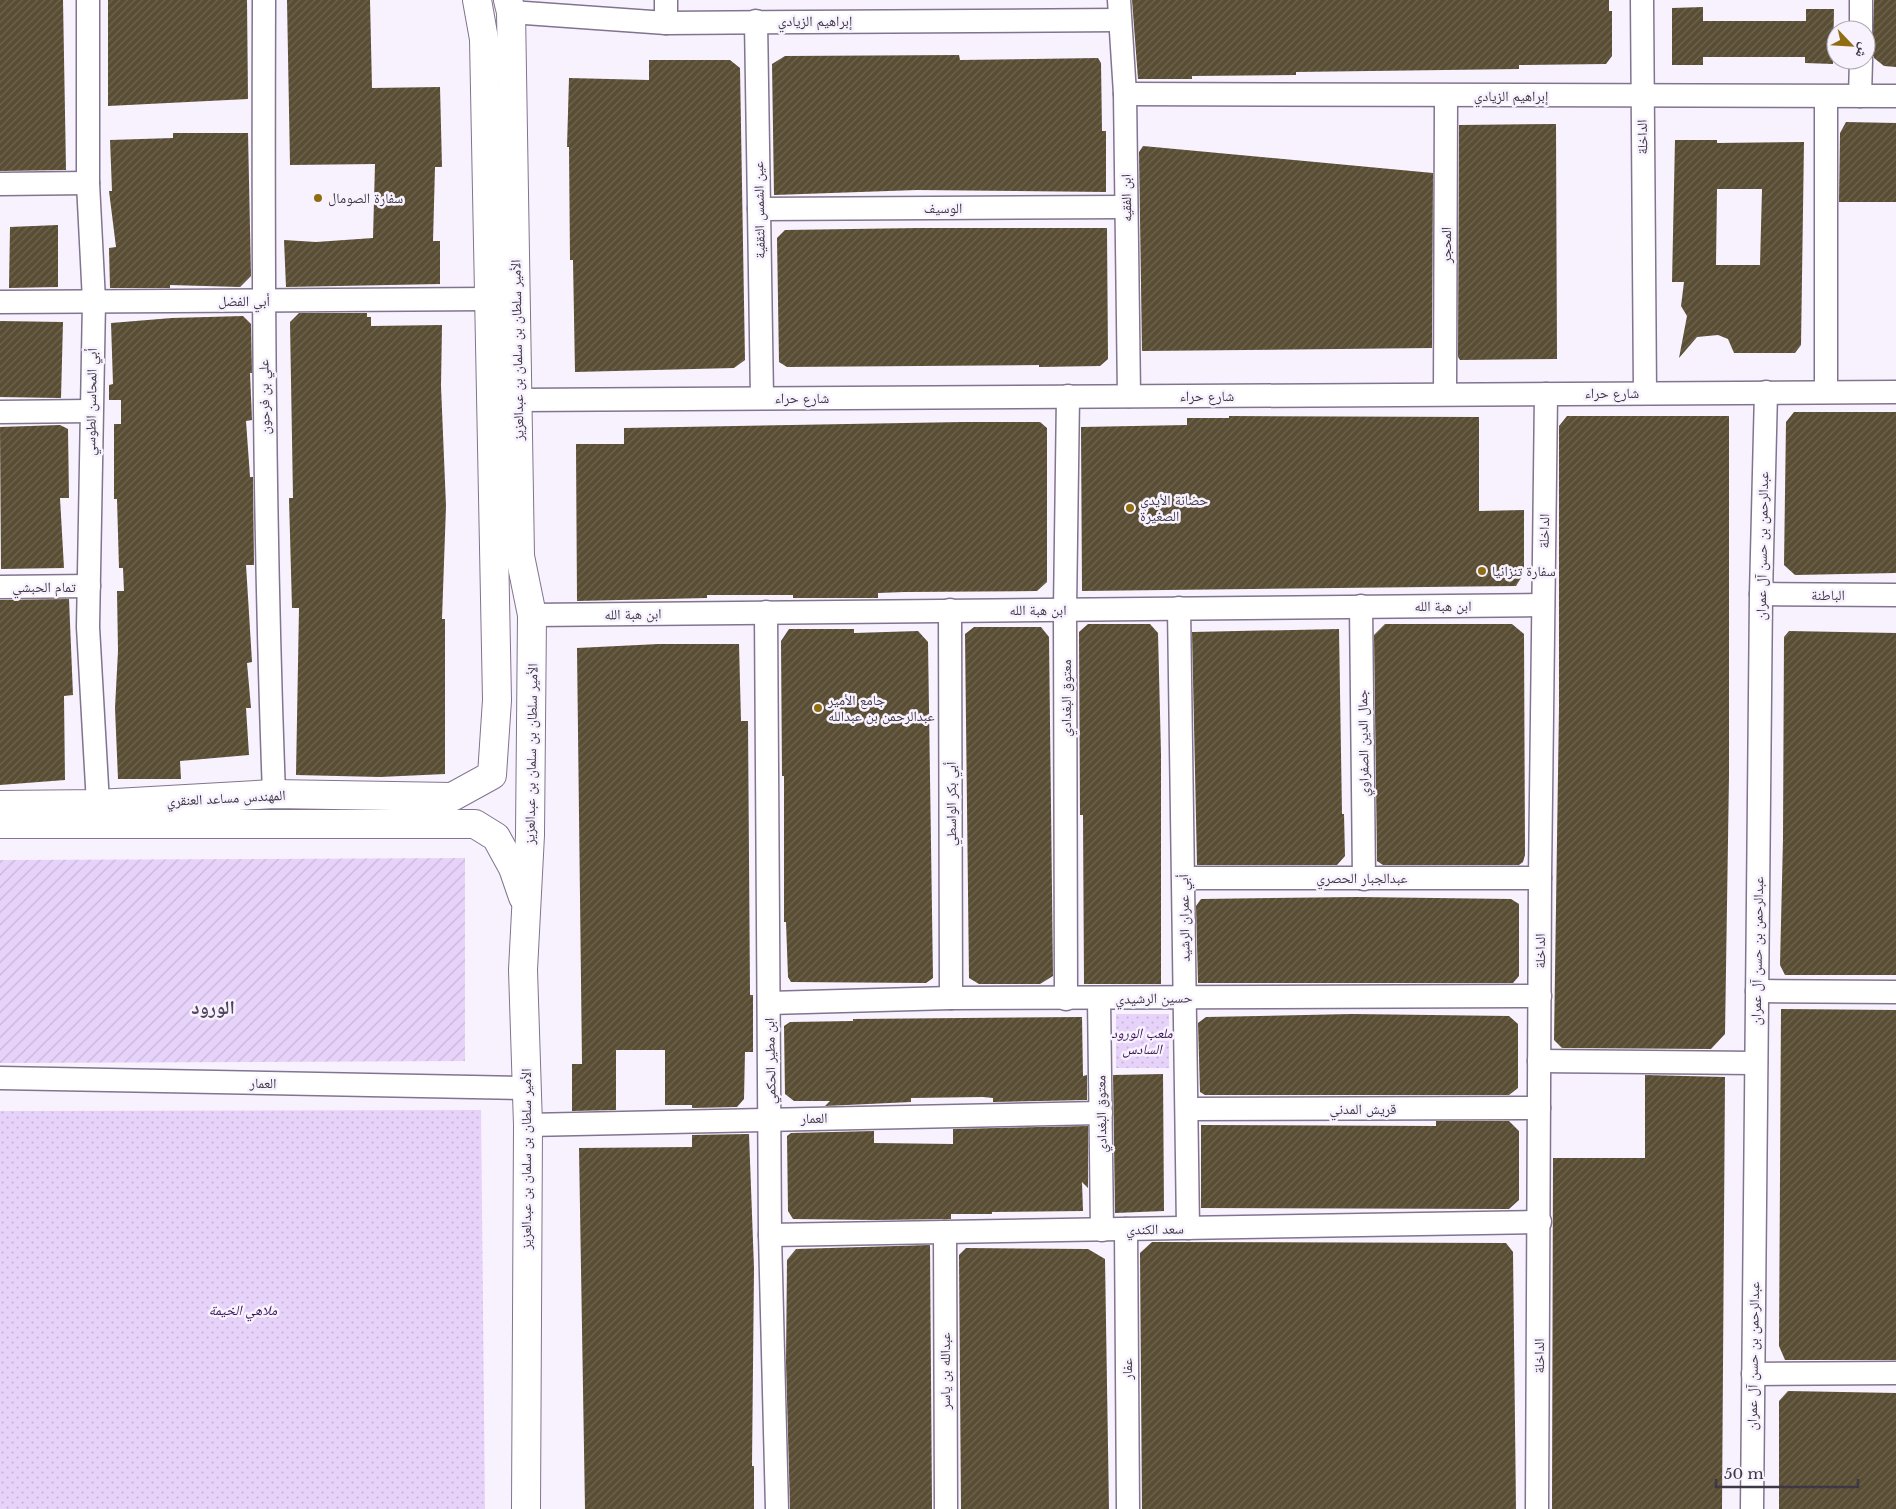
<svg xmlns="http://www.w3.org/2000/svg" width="1896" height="1509" font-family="'Libre Baskerville','Noto Naskh Arabic',serif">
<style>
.grass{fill:url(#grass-dots)}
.garden{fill:url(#garden-furrows)}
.building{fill:url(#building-hatch);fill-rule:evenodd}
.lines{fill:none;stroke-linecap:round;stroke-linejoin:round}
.minor-casing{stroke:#81748e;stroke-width:25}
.tertiary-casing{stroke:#81748e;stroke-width:30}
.minor{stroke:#fff;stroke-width:22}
.tertiary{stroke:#fff;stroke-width:28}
.poi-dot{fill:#906d13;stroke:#f8f2fe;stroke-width:2}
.labels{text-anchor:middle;stroke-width:5;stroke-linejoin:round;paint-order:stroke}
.street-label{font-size:14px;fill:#3d3843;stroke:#f8f2fe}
.poi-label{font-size:14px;fill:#3d3843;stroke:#f8f2fe;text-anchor:start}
.park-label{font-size:14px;font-style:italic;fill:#3a1155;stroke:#f8f2fe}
.district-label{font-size:19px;font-weight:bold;fill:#53475f;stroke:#f8f2fe}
</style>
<defs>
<pattern id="grass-dots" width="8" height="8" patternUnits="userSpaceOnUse" patternTransform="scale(1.25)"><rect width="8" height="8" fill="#e7d3fa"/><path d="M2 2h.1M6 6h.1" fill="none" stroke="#c7b6d8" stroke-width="1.8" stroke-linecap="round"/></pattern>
<pattern id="garden-furrows" width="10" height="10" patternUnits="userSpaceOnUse" patternTransform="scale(1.25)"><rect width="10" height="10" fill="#e7d3fa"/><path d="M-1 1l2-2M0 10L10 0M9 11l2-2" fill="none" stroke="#c7b6d8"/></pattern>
<pattern id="building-hatch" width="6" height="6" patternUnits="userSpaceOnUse" patternTransform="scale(1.25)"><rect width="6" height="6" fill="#594d34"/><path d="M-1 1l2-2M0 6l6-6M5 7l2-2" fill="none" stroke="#6f6551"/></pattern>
</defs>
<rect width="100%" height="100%" fill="#f8f2fe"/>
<g class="grass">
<rect x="1116" y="1014" width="53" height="54"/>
<path d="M481 1110 485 1509H0V1111Z"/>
</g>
<path class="garden" d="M465 858V1061L0 1063V860Z"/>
<g class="building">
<path d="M0 0H63L66 170 0 171Z"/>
<path d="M108 0H247L248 99 108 106Z"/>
<path d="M287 0H370L372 88 440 87 442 167H435L433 241H440V284L286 287 284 240 316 242 373 238 375 164 290 165Z"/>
<path d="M1132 0H1609V11H1612V56L1606 64 1519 65V69L1296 72V75L1192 76V79H1138Z"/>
<path d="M1874 0H1896V67L1884 66 1874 58 1872 53Z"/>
<path d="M1703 7V21H1806V9H1834L1833 64 1805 63V57H1703V65H1672V8Z"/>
<path d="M959 55 960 60 1098 58 1101 63 1102 131H1106V192L917 190 774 195 772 64 785 56Z"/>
<path d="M649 60H730L740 68 745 360 734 368 575 372 573 260H570L569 147H567L569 78 649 80Z"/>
<path d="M1846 122 1896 123V202H1839L1840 133Z"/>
<path d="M1556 124 1557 359 1460 360 1458 357 1459 125Z"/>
<path d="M173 133H248L251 276 240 287 170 285V288H110L109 248 116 247 109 191H112L110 140 173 138Z"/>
<path d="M1675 140H1717V143L1804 142 1801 345 1795 353H1734L1728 339 1718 335 1697 337 1679 358 1687 316 1681 306 1684 282H1672ZM1717 189H1762L1760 265H1716Z"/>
<path d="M1143 146 1433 173 1432 348 1142 351 1139 152Z"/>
<path d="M58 225V287L9 288 10 227Z"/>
<path d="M919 228H1107L1108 359 1100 366 1039 367V365L787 367 779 362 777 238 785 230Z"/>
<path d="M299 313H367V317H371V326L442 325 441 386 446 506 442 619H445V774L380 777 296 775 299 608H292L289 498H293L290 322Z"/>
<path d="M243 316 251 324 252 373H250L252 420 246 421 250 477H253L254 565H246L252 662 247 663 251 708H246L249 755 180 761 181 779H118L115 708 118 651 117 591H124L123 568H119L117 499H114V424H121V400H109V385L113 384 111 323 172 318Z"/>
<path d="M0 321 63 322 61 398 0 397Z"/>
<path d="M1794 412H1896V573L1795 575 1784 565 1786 422Z"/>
<path d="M1229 416 1479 417V511L1524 510V573L1516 586 1082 591 1081 427 1187 425V418H1229Z"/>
<path d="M1567 416H1729V776L1725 1034 1711 1049 1562 1048 1554 1040 1559 707V426Z"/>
<path d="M963 422H1040L1047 428V582L1037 591 904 592 878 593V598H793V595H707V598L577 601 576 444H624V428Z"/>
<path d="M60 425 68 429 69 498H60L64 568 1 569 0 427Z"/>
<path d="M69 599 73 695 64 696 65 780 0 785V600Z"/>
<path d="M1088 624H1150L1158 633 1161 754V984H1084L1083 815H1080L1079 632Z"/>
<path d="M1385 624H1512L1524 634 1525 855 1523 862 1519 865H1383L1377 861 1374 635Z"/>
<path d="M974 627H1041L1049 637 1053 976 1040 984H979L969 978 965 634Z"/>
<path d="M789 629H854V633L918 631 928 642 933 978 926 983 791 982 788 977 786 922H784V776H782L781 641Z"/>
<path d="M1339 629 1342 814H1344L1345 856 1337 865H1197L1192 632Z"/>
<path d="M1789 631 1896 633V975H1785L1780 965 1783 839 1784 637Z"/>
<path d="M659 644H739L741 721H748L750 995H753V1052H745L744 1099 737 1107 692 1108V1105H665V1050H616V1110L572 1111V1064H582L577 648Z"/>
<path d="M1358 897 1511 899 1519 904V976L1513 983H1198L1196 906 1201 899Z"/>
<path d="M1781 1009 1896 1010V1360H1785L1779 1346Z"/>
<path d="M1352 1014 1509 1016 1518 1024V1088L1509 1095H1205L1200 1092 1198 1023 1206 1017Z"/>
<path d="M1082 1017 1083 1076 1087 1075V1100L993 1102V1098L983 1097 911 1098V1102L825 1106 830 1101H794L785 1094 784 1026 790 1022 853 1021V1019Z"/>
<path d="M1163 1074 1164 1211 1115 1213 1113 1075Z"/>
<path d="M1645 1075 1725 1077 1722 1509H1552L1553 1158H1645Z"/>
<path d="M1436 1121H1509L1519 1131V1200L1509 1209 1201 1208V1125L1436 1126Z"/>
<path d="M1088 1126V1188L1082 1182 1083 1211 992 1212V1214H951V1219L876 1220 793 1219 788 1211 787 1136 791 1133 874 1131V1143L953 1144V1129Z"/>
<path d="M749 1134 754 1268 752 1466H754V1509H585L579 1148 692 1147V1135Z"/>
<path d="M1152 1242 1506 1243 1513 1252 1516 1509H1142L1140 1253Z"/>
<path d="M930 1245 932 1509H790L786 1363 787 1260 796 1249Z"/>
<path d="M966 1248 1088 1249 1105 1259 1109 1509H961L959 1255Z"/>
<path d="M1788 1391 1896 1393V1509H1779V1401Z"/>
</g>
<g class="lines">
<g class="minor-casing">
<g id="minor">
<path d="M88 0V183L94 301 88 627 98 804"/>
<path d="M264 0C263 265 264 529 274 794"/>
<path d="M666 0V23"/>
<path d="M1119 0 1125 94 1129 396"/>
<path d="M1642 0 1645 393"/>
<path d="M511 12 666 23 1119 20"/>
<path d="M756 21 762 398"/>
<path d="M1861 30V0"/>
<path d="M1125 94 1896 96"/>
<path d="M1860 96 1861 60"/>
<path d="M1826 97V392"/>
<path d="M0 184 88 183"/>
<path d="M759 209 1126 207"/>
<path d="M0 302 489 299"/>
<path d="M1445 394 1446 96"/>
<path d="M518 400 1896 392"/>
<path d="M0 412 91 411"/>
<path d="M0 587 89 586"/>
<path d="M1761 594 1896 595"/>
<path d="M1361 606 1364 879"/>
<path d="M1179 608 1188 1228"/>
<path d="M950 610 951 998"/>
<path d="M766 612 770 1235 777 1509"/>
<path d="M532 615 1543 605"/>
<path d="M1184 878H1540"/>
<path d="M1757 991 1896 992"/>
<path d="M1099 998 1102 1230"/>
<path d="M1066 999 1065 609 1068 396"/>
<path d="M769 1003 951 998 1540 996"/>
<path d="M1539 1061 1756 1063"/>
<path d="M0 1078 526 1088"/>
<path d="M1187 1109 1539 1108"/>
<path d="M528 1125 1101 1113"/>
<path d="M1126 1229 1128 1509"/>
<path d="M945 1232 946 1509"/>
<path d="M770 1235 1540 1222"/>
<path d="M1753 1374 1896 1373"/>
<path d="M1537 1509 1540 878 1546 394"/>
<path d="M1752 1509 1761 594 1766 392"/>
</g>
</g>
<g class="tertiary-casing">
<g id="tertiary">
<path d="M508 0 511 12 520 556 532 615 530 835 523 970 528 1125 526 1509"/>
<path d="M0 805 98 804 274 794 452 797 492 775 497 700 484 39 477 0"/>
<path d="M0 824H475L496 837 513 868 523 897"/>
</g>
</g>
<use href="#minor" class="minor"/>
<use href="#tertiary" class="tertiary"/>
</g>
<g class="poi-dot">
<circle cx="318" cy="198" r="5"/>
<circle cx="1130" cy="508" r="5"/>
<circle cx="1482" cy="571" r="5"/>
<circle cx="818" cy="708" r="5"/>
</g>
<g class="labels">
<g class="street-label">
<text x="815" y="26">إبراهيم الزيادي</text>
<text x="1511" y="101">إبراهيم الزيادي</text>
<text transform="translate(1642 137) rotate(-91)" y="5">الداخلة</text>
<text transform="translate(1126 198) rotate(-91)" y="5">ابن الفقيه</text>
<text x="943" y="213">الوسيف</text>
<text transform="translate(759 210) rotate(-91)" y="5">عين الشمس الثقفية</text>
<text transform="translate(1446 245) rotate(-90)" y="5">المحجر</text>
<text x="244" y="306">أبي الفضل</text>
<text transform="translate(517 350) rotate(-91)" y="5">الأمير سلطان بن سلمان بن عبدالعزيز</text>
<text x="1612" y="398">شارع حراء</text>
<text x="1207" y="401">شارع حراء</text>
<text transform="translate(264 397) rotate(-91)" y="5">علي بن فرحون</text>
<text x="802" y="403">شارع حراء</text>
<text transform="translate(91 402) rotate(-89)" y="5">أبي المحاسن الطوسي</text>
<text transform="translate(1544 531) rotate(-89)" y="5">الداخلة</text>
<text transform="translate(1762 546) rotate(-89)" y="5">عبدالرحمن بن حسن آل عمران</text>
<text x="44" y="592">تمام الحبشي</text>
<text x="1828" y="600">الباطنة</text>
<text x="1443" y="611">ابن هبة الله</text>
<text x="1038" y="615">ابن هبة الله</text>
<text transform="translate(633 614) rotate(-1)" y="5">ابن هبة الله</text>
<text transform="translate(1066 698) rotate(-90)" y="5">معتوق البغدادي</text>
<text transform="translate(1363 743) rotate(-91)" y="5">جمال الدين الصفراوي</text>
<text transform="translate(531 754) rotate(-89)" y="5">الأمير سلطان بن سلمان بن عبدالعزيز</text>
<text transform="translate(226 798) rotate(-3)" y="5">المهندس مساعد العنقري</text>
<text transform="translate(951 804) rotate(-90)" y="5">أبي بكر الواسطي</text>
<text x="1362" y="883">عبدالجبار الحصري</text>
<text transform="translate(1184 918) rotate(-91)" y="5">أبي عمران الرشيد</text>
<text transform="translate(1540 951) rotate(-90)" y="5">الداخلة</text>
<text transform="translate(1757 951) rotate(-89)" y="5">عبدالرحمن بن حسن آل عمران</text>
<text transform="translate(1154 998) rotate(-1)" y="5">حسين الرشيدي</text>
<text transform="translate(770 1061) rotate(-91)" y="5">ابن مطير الحكمي</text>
<text transform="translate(263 1083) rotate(1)" y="5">العمار</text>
<text x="1363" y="1114">قريش المدني</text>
<text transform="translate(1101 1114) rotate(-91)" y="5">معتوق البغدادي</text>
<text transform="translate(814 1118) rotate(-1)" y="5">العمار</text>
<text transform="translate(526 1159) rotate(-90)" y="5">الأمير سلطان بن سلمان بن عبدالعزيز</text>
<text transform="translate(1155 1229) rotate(-1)" y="5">سعد الكندي</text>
<text transform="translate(1539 1356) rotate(-90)" y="5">الداخلة</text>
<text transform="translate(1753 1356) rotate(-89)" y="5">عبدالرحمن بن حسن آل عمران</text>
<text transform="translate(1127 1369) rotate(-90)" y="5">عفار</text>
<text transform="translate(945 1371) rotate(-90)" y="5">عبدالله بن ياسر</text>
</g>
<g class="poi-label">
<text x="328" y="203">سفارة الصومال</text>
<text x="1140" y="505">حضانة الأيدي<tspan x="1140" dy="16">الصغيرة</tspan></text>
<text x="1492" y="576">سفارة تنزانيا</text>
<text x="828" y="705">جامع الأمير<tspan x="828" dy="16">عبدالرحمن بن عبدالله</tspan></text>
</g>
<g class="park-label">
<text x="1142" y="1038">ملعب الورود<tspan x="1142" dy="16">السادس</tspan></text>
<text x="243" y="1315">ملاهي الخيمة</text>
</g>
<g class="district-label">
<text x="213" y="1014">الورود</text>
</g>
</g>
<g transform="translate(1851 45) rotate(115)"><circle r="24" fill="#f8f2fe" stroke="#ada8b3"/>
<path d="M0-4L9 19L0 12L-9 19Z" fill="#906d13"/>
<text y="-8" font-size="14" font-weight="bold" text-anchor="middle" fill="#3d3843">ش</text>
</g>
<path d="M1716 1479v8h142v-8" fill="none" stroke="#3d3843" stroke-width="2.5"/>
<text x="1724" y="1479" font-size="15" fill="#3d3843" stroke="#f8f2fe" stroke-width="4" paint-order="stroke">50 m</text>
</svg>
